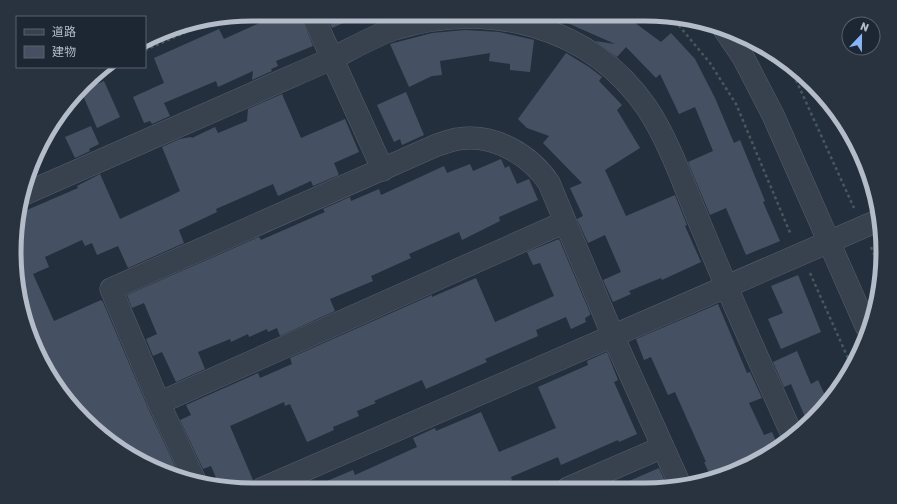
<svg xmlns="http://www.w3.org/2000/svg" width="897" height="504" font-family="Rubik,'Noto Sans JP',sans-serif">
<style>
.building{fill:#455162}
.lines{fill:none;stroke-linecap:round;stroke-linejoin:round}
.minor-casing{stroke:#565f6c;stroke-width:23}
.path{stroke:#44595c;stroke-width:2.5;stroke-dasharray:3 3;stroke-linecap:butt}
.minor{stroke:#38414e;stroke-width:22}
.rim{fill:none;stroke:#b4bcc9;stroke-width:5}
</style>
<rect width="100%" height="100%" fill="#242f3e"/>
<g class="building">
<path d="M261 14H300L313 46 276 61 278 66 271 69 272 71 252 80 253 71 218 87 216 81 164 103 170 116 152 124 150 121 144 123 133 97 164 83 154 58 219 29 224 39 264 21Z"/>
<path d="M326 14H364L332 28Z"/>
<path d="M547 14H623L661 42 671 33 695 59 715 98 734 143 740 140 765 201 763 202 780 241 746 255 726 208 710 215 688 162 713 151 695 107 679 114 660 74 656 78 626 47 617 57 595 41 615 44Z"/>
<path d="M465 30 499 32 534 40 530 72 510 70V64L489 61 490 53 440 61 442 75 432 76 409 87 390 44 432 33Z"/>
<path d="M566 53 589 67 602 77 599 81 622 105 617 110 640 148 605 170 626 216 675 195 687 225 685 226 701 262 662 280 661 278 629 291 631 294 613 302 603 280 621 272 605 235 588 243 577 219 583 216 570 188 582 183 543 143 549 136 527 128 518 119Z"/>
<path d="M104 81 120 117 97 128 81 91Z"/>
<path d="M406 92 424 135 402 145 400 139 394 142 377 105Z"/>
<path d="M282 94 301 138 345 119 359 152 334 163 339 175 313 186 311 181 278 196 273 184 216 209 217 212 179 230 184 243 128 268 118 246 97 255 92 243 85 246 82 240 45 257 49 267 33 274 54 321 101 300 103 302 148 408 180 477 133 458 73 409 32 343 14 267 20 213 78 188 77 186 100 174 120 219 170 196 180 191 162 147 180 139 191 137 192 138 215 127 218 133 247 121 248 109Z"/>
<path d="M91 126 99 144 89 149 90 151 75 158 65 137Z"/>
<path d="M501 159 505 168 509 166 517 184 529 179 538 200 499 217 500 221 462 240 459 232 409 254 411 258 371 276 373 281 330 299 335 311 280 336 277 328 268 332 267 329 249 337 248 334 231 342 230 339 198 352 205 369 176 382 162 352 153 356 146 339 157 334 144 303 132 308 127 295 259 237 261 240 325 212 323 209 350 197 351 201 379 189 381 195 444 166 447 173 470 164 473 171Z"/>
<path d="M559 239 590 313V315L585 318 586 322 571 329 566 317 536 330 538 336 485 359 487 362 426 389 422 380 374 401 376 403 357 411 359 416 333 427 334 430 307 442 290 404 285 406 284 402 230 426 253 480 249 489 220 487 211 466 203 469 180 420 191 415 186 405 258 373 260 378 292 364 290 358 432 295V297L476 278 495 322 554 296 540 263 533 265 527 252Z"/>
<path d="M798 275 821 332 781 349 768 319 783 313 771 286Z"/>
<path d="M718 304 747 373 750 372 762 398 749 403 764 435 772 432 779 448 722 477 712 480 704 462H706L675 392 668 395 651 357 644 360 636 339Z"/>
<path d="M797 351 811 384 818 380 828 402 808 424 791 384 784 387 773 362Z"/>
<path d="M607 352 618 380 614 382 637 434 619 442 618 440 561 465 558 457 511 477 512 480 491 489H308L353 470 355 475 417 447 413 438 435 428 436 431 481 412 499 452 556 428 538 387 588 365 587 361Z"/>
<path d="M659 468 668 488H613Z"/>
</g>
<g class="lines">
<g class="minor-casing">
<g id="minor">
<path d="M312 14 383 170"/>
<path d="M724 29 743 57 773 115 866 326"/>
<path d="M22 195C99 161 177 127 254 93 282 80 310 69 337 56 355 47 374 36 394 29 488 0 590 25 647 108 671 144 687 194 704 233 732 302 763 369 793 437"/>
<path d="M159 403 565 222"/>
<path d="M196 483 159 403 111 289 437 145C444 143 451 140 458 139 494 133 530 155 549 183L613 336 681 487"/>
<path d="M568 488 663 447"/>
<path d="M261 489 877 221"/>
</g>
</g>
<g class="path">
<path d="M671 16 710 63 736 104 791 235"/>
<path d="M145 50 212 21"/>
<path d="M103 68 105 67"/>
<path d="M791 69 854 208"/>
<path d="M871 247 880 269"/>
<path d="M810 273 852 367"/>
</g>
<use href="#minor" class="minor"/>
</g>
<path d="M0 0H897V504H0ZM252 21H645A231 231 0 0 1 876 252V252A231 231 0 0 1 645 483H252A231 231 0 0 1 21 252V252A231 231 0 0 1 252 21Z" fill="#29323f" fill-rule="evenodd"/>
<path class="rim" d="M252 21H645A231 231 0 0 1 876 252V252A231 231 0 0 1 645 483H252A231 231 0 0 1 21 252V252A231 231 0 0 1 252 21Z"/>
<rect x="16" y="16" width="130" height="52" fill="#1d2633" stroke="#59626f"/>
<rect x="24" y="29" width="20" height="6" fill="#38414e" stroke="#59626f"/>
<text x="52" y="36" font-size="12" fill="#b4bcc9">道路</text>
<rect x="24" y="46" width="20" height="12" fill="#455162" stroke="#59626f"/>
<text x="52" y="56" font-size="12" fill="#b4bcc9">建物</text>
<g transform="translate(861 36) rotate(22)"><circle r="19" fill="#1d2633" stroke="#59626f"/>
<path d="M0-3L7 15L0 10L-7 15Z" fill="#8ab4f8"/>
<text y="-6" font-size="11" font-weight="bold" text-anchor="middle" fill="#b4bcc9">N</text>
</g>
</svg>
